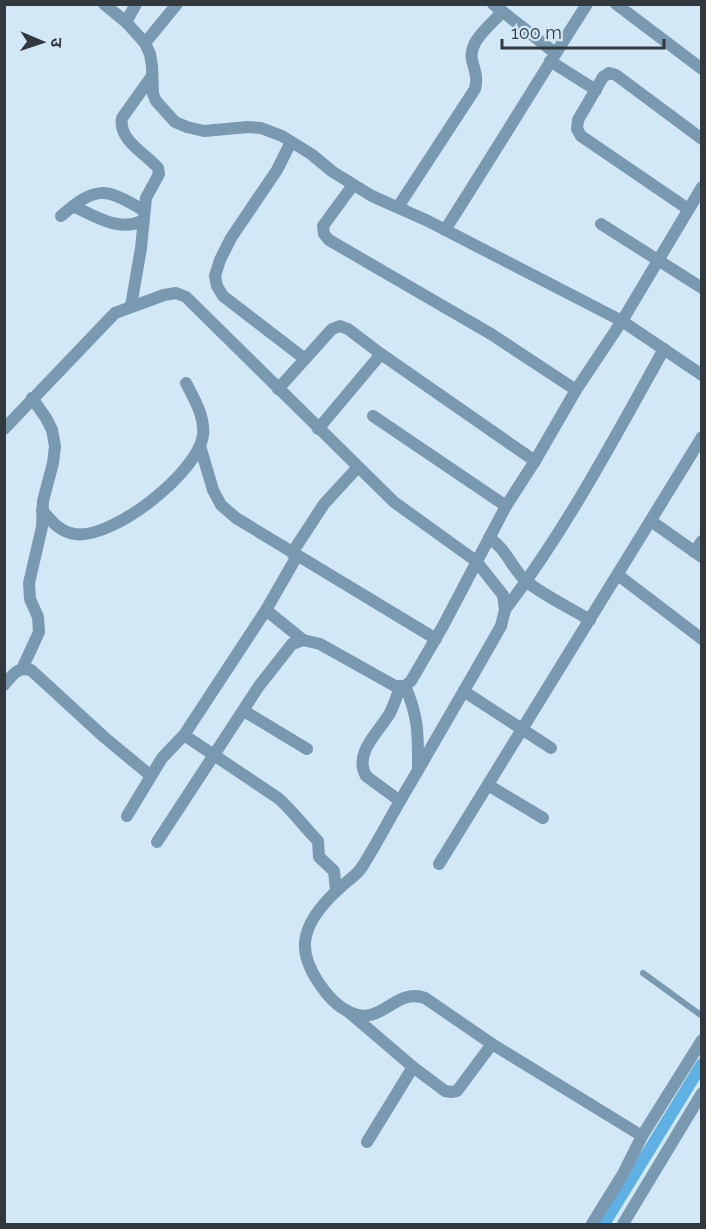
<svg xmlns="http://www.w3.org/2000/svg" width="706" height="1229" font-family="Raleway,'Noto Sans Devanagari',sans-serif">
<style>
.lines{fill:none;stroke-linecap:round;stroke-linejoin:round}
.canal{stroke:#5fb1e4;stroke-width:12}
.service{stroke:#7899af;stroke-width:6}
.minor{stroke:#7899af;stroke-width:12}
.tertiary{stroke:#7899af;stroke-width:12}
</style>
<rect width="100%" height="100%" fill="#d3e8f7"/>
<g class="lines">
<path class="canal" d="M604 1224 702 1064"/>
<path class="service" d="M643 973 702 1016"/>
<g class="minor">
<path d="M493 4 555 53"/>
<path d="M616 4 702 69"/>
<path d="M126 22 136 4"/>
<path d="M145 43 177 4"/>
<path d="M550 61 596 90"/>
<path d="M291 142 277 170 231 238 220 260 215 276 217 286 223 296 305 359"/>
<path d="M353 185 323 226 324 234 329 240 491 334 576 390"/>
<path d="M73 206C95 216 118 232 142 221"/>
<path d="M398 207 475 89C478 77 475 72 472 60 468 41 491 25 502 12"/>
<path d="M688 209 581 136 577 129 578 120 603 77 609 73 616 75 702 139"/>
<path d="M61 216C96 186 104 187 143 210"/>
<path d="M601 224 702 288"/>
<path d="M445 230C493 155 539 79 587 4"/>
<path d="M131 306 141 248 146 198 159 174 158 168C145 153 118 140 122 118L152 76"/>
<path d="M278 389 332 329 340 326 348 329 381 354 535 461"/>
<path d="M373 416 506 506"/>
<path d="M4 429 115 313 164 295 176 293 186 297 394 502 476 561 503 595 505 610 501 626C471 679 440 732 410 784 393 812 379 840 362 867 357 875 348 880 342 886 326 900 307 920 305 942 303 966 328 1002 349 1012 382 1028 394 987 425 998L492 1044 642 1136"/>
<path d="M318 429 381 354"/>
<path d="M200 446 213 490 221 505 236 518 436 639"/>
<path d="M42 510C51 521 60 532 75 534 112 540 198 473 203 435 205 416 194 399 186 383"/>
<path d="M651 521 702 557"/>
<path d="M489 538C506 548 511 567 525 580 539 593 572 609 590 620"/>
<path d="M694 552 702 541"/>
<path d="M292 553 324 504 357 468"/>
<path d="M618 575 702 639"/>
<path d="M266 610 303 640"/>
<path d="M505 610C567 528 614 439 664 349"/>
<path d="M22 669 39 632 38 617 30 599 29 583 42 527 43 501 53 463 55 446 52 430 46 418 32 398"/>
<path d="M4 685C12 676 17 666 31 670L104 737 151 776"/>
<path d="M405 686C419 718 418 735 418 770"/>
<path d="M465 692 551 748"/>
<path d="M244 711 307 749"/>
<path d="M184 735 278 798C293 811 304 827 318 841L319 857 334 871 336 891"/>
<path d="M488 785 543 818"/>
<path d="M400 801 366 776C353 753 379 732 390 713 394 705 397 696 400 687"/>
<path d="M127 816 162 758 184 735 266 610 297 556"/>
<path d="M157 842 259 686 292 644 303 640 320 644 395 686H405L411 681 443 626 506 506 535 461 576 390 622 321 702 187"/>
<path d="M439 864 702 437"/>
<path d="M351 1014 413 1067 445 1091 451 1092 457 1091 492 1044"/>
<path d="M367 1142 413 1067"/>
<path d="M592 1224 623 1174 642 1136 702 1040"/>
</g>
<g class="tertiary">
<path d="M104 4 126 22 145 43 150 54 152 66 153 94 156 101 175 122 187 127 204 131 248 127 261 128 282 136 311 154 333 172 372 196 428 221 622 321 702 375"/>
<path d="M623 1224 702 1093"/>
</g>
</g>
<rect width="706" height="1229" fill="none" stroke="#31393f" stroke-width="12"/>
<g transform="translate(42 42) rotate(92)" stroke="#d3e8f7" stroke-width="4.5" paint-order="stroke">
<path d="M0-4.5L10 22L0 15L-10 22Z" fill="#31393f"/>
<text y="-9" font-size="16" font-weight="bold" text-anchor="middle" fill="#31393f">उ</text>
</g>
<path d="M502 39v9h162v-9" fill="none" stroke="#31393f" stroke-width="3"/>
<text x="511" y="39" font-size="18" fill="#31393f" stroke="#d3e8f7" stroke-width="4.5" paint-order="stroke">100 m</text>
</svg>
